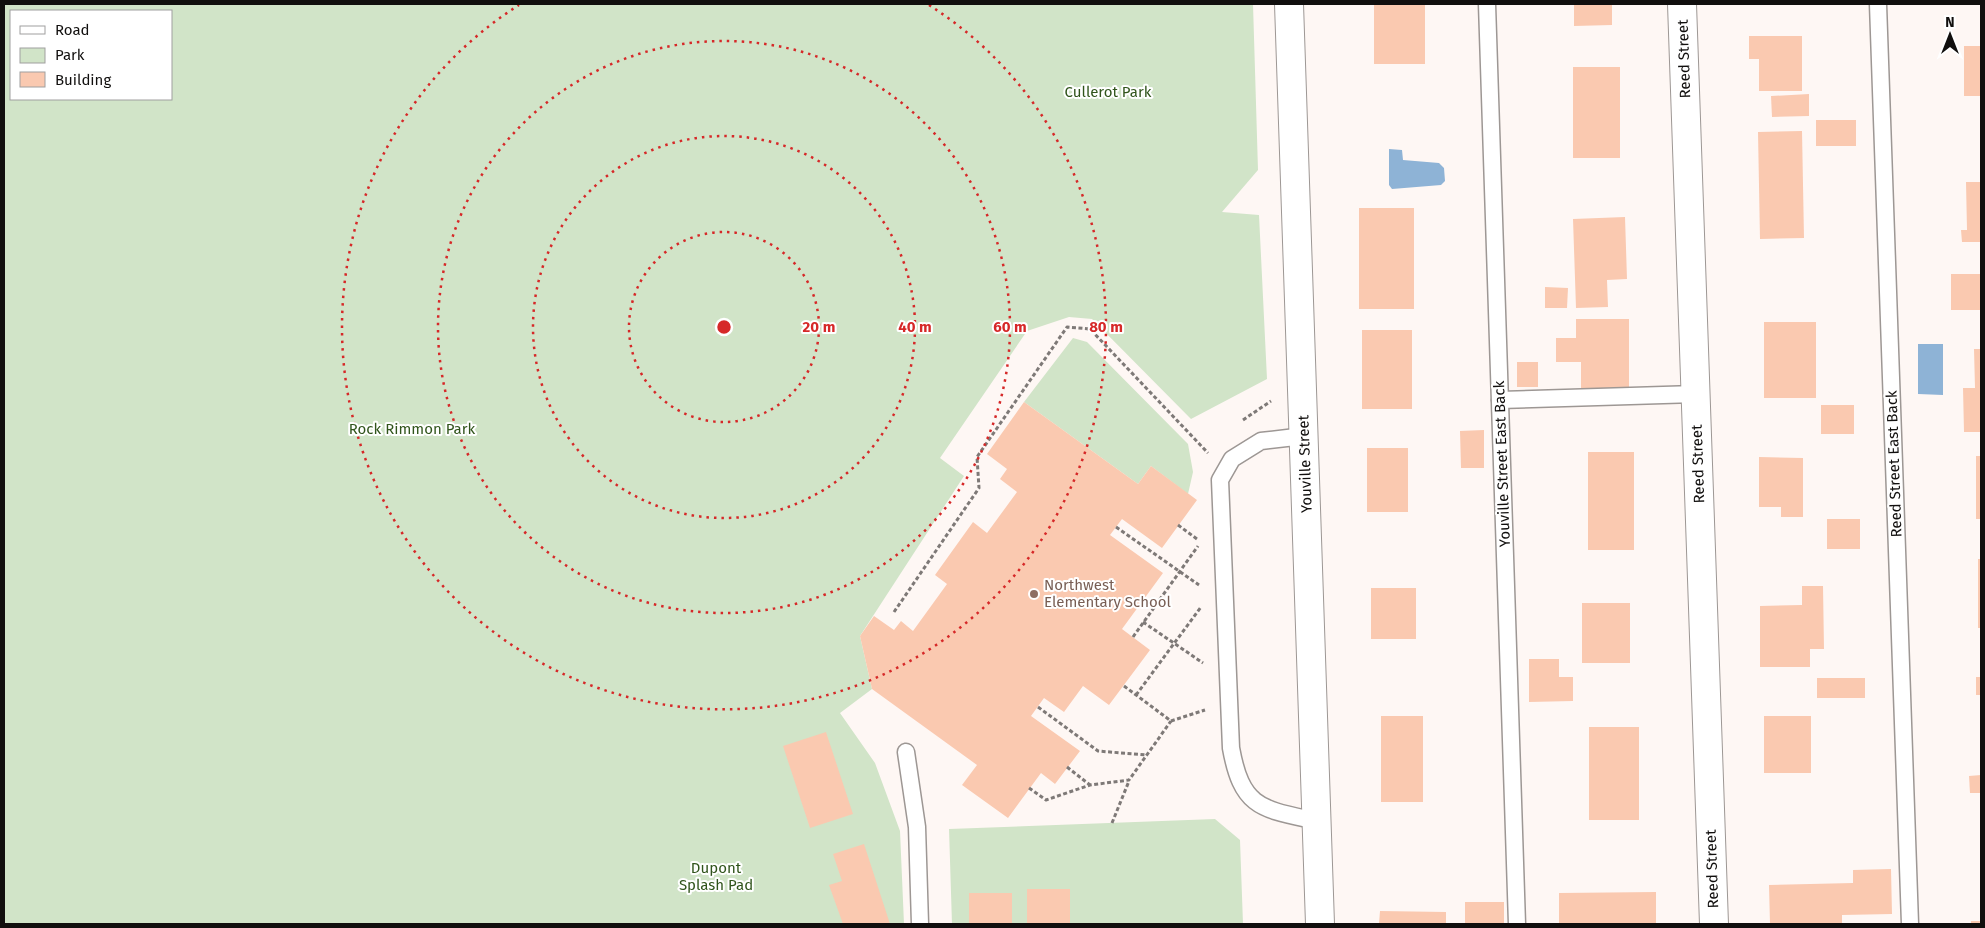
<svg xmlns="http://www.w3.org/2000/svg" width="1985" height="928" font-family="'Fira Sans',sans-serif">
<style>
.green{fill:#d1e4c8;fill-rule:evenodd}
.water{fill:#8eb3d6}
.building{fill:#fac9b0}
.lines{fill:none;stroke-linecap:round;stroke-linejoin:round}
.service-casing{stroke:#9d9794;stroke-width:19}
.minor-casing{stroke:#9d9794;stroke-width:30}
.path{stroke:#7e7977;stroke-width:3;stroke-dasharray:4 2.5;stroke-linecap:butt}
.service{stroke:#fff;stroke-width:16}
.minor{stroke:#fff;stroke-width:28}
.ring{fill:none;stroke:#d62828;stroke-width:2.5;stroke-dasharray:2.5 5}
.education-dot{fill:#8d6e63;stroke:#fff;stroke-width:2}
.labels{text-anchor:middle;stroke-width:4;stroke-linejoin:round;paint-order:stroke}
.street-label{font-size:15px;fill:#110f0e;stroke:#fff}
.park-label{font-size:15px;fill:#30541b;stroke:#fff}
.education-label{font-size:15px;fill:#785e54;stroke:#fff;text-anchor:start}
.centre{fill:#d62828;stroke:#fff;stroke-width:2.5}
.ring-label{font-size:15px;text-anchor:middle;font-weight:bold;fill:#d62828;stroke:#fff;stroke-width:4;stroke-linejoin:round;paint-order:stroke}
</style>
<rect width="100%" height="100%" fill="#fef7f4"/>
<g class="green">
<path d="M4 4H1253L1258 170 1222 212 1259 215 1267 379 1191 419 1092 319 1069 317 1027 331 940 458 964 476 860 636 872 689 840 713 875 763 900 831 904 924H4ZM11 11H171V99H11Z"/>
<path d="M1073 338 1087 342 1188 444 1193 472 1188 494 1151 466 1138 484 1024 402Z"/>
<path d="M1215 819 1240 840 1243 924H952L949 829Z"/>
</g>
<g class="water">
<path d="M1389 149 1402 150 1403 160 1439 163 1444 168 1445 181 1441 185 1392 189 1389 185Z"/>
<path d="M1918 344H1943V395L1918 394Z"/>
</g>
<g class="building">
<rect x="1374" y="4" width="51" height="60"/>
<path d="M1574 4H1612V25L1574 26Z"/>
<path d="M1749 36H1802V91H1759V59H1749Z"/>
<rect x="1964" y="46" width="17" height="50"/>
<rect x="1573" y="67" width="47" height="91"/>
<path d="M1809 94V116L1772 117 1771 96Z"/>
<rect x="1816" y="120" width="40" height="26"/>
<path d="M1802 131 1804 238 1760 239 1758 132Z"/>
<path d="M1966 182H1981V242H1962L1961 230H1967Z"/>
<rect x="1359" y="208" width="55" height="101"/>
<path d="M1625 217 1627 279 1607 280 1608 307 1576 308 1573 219Z"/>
<rect x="1951" y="274" width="30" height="36"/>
<path d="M1545 287 1568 288 1567 308H1545Z"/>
<path d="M1576 319H1629V389H1581V362H1556V338H1576Z"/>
<rect x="1764" y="322" width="52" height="76"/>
<rect x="1362" y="330" width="50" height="79"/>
<path d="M1974 349H1981V432H1964L1963 388H1975Z"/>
<rect x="1517" y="362" width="21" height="25"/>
<path d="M1024 402 1138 484 1151 466 1197 500 1162 548 1122 519 1110 535 1163 573 1122 629 1150 650 1109 705 1083 686 1064 712 1044 698 1031 716 1080 751 1055 784 1041 773 1008 818 962 785 977 765 872 689 860 636 874 616 894 630 901 621 913 631 947 584 935 575 973 522 987 533 1017 492 1000 479 1007 469 987 454Z"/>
<rect x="1821" y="405" width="33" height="29"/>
<path d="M1484 430V468H1461L1460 431Z"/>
<rect x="1367" y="448" width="41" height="64"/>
<rect x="1588" y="452" width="46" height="98"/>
<rect x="1976" y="456" width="5" height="63"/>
<path d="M1759 457 1803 458V517H1781V507H1759Z"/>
<rect x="1827" y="519" width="33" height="30"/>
<rect x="1978" y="559" width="3" height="69"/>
<path d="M1802 586H1823L1824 649H1810V667H1760V606L1802 605Z"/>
<rect x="1371" y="588" width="45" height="51"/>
<rect x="1582" y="603" width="48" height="60"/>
<path d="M1529 659H1559V677H1573V701L1529 702Z"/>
<rect x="1976" y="677" width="5" height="18"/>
<rect x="1817" y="678" width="48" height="20"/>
<rect x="1381" y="716" width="42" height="86"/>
<rect x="1764" y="716" width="47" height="57"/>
<rect x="1589" y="727" width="50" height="93"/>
<path d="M826 732 853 814 810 828 783 746Z"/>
<path d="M1981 775V793H1970L1969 776Z"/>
<path d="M864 844 890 924H843L829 885 842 881 833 854Z"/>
<path d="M1891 869 1892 914 1842 915V924H1770L1769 885 1853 883V870Z"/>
<rect x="1027" y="889" width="43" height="35"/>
<path d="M1656 892V924H1559V893Z"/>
<rect x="969" y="893" width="43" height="31"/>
<rect x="1465" y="902" width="39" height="22"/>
<path d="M1380 911 1446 912V924H1379Z"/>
<rect x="1971" y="921" width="10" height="3"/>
</g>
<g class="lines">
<g class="service-casing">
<g id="service">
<path d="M1487 4 1517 924"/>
<path d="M1878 4 1910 924"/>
<path d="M1500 400 1696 394"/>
<path d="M1304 436 1261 441 1232 459 1220 480 1231 748C1242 809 1262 809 1317 821"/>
<path d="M906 752 917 827 920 924"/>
</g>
</g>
<g class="minor-casing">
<g id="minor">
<path d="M1289 4 1320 924"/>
<path d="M1682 4 1714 924"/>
</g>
</g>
<g class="path">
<path d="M1243 420 1271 401"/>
<path d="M1178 525 1197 539"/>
<path d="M1116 527 1199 585"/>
<path d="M894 612 979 488 977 457 1067 327 1090 329 1208 453"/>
<path d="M1143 622 1203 663"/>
<path d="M1133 637 1198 546"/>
<path d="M1124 686 1171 721 1205 710"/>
<path d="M1136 695 1201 607"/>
<path d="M1038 707 1098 751 1146 755"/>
<path d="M1067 767 1090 785"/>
<path d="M1029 788 1046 800 1090 785 1129 780 1171 721"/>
<path d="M1112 823 1129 781"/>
</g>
<use href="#service" class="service"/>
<use href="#minor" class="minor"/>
</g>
<g class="ring">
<circle cx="724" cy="327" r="95"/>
<circle cx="724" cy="327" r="191"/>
<circle cx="724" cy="327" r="286"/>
<path d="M929 5A382 382 0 1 1 519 5"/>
</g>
<circle class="education-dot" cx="1034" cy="594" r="5"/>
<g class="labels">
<g class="street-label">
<text transform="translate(1684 59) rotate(-92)" y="5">Reed Street</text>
<text transform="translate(1305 464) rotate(-92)" y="5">Youville Street</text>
<text transform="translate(1502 464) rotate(-92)" y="5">Youville Street East Back</text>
<text transform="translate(1698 464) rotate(-92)" y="5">Reed Street</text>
<text transform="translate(1894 464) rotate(-92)" y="5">Reed Street East Back</text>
<text transform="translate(1712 869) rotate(-92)" y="5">Reed Street</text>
</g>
<g class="park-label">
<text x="1108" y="97">Cullerot Park</text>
<text x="412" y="434">Rock Rimmon Park</text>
<text x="716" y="873">Dupont<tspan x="716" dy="17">Splash Pad</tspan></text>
</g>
<g class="education-label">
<text x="1044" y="590">Northwest<tspan x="1044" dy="17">Elementary School</tspan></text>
</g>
</g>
<circle cx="724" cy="327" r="8" class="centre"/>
<g class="ring-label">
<text x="819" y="332">20 m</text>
<text x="915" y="332">40 m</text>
<text x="1010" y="332">60 m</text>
<text x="1106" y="332">80 m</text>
</g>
<rect width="1985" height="928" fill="none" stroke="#110f0e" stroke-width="10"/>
<rect x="10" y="10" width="162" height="90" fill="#ffffff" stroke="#a09f9f"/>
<rect x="20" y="26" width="25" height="8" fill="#ffffff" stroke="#a09f9f"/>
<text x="55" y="35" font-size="15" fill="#110f0e">Road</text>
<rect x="20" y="48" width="25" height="15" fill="#d1e4c8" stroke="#a09f9f"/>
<text x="55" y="60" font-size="15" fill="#110f0e">Park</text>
<rect x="20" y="72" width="25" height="15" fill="#fac9b0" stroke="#a09f9f"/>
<text x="55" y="85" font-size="15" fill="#110f0e">Building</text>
<g transform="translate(1950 35)" stroke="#ffffff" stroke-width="4" paint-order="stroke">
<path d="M0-4L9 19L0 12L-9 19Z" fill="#110f0e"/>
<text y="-8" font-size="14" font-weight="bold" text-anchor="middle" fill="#110f0e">N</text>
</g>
</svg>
